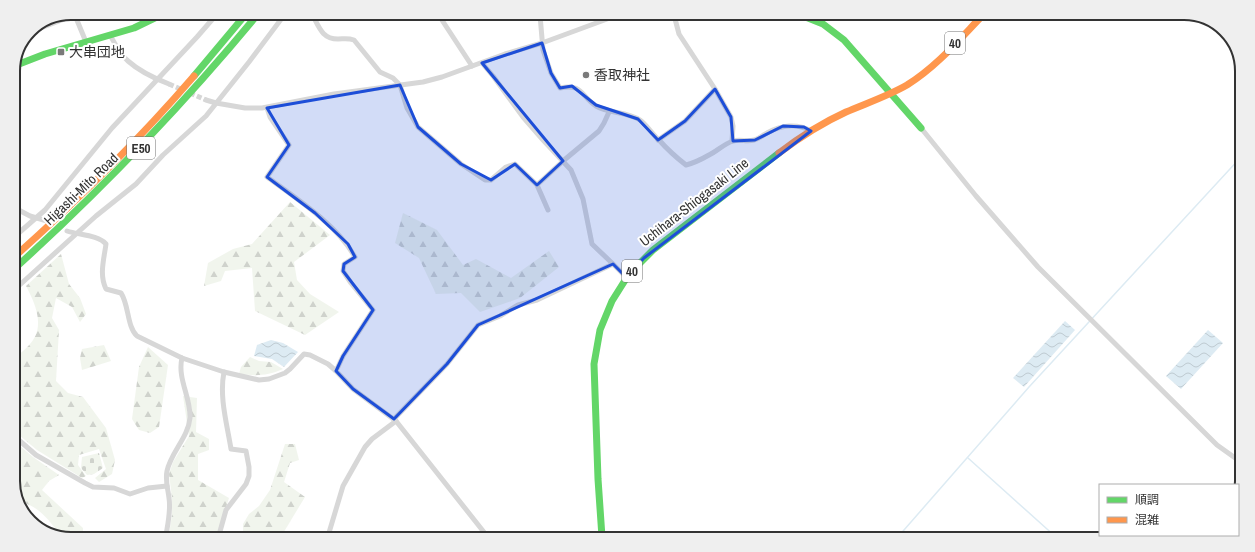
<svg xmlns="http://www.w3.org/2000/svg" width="1255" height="552" font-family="'Archivo Narrow','Noto Sans JP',sans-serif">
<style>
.forest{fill:url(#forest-firs)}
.cemetery{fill:url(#cemetery-stones)}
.water{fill:url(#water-waves)}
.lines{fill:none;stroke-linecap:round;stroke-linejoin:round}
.stream{stroke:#ddebf3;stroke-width:1.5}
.street-tunnel{stroke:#d6d6d6;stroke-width:5;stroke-dasharray:5 2.5;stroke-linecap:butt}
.street{stroke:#d7d7d7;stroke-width:5}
.fast{stroke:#63d668;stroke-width:7}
.slow{stroke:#ff974d;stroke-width:7}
.marked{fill:#1d4ed8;fill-opacity:0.2;stroke:#1d4ed8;stroke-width:3;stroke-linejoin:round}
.poi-dot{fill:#7a7a7a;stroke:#fff;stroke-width:1.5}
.labels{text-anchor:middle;stroke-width:4;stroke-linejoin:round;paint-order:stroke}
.shield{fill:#fff;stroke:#707070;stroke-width:1}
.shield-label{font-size:13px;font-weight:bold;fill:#333}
.poi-label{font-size:14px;fill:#333;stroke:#fff;text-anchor:start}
.street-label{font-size:14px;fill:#333;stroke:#fff}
.rim{fill:none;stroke:#333;stroke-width:2}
</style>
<defs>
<pattern id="forest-firs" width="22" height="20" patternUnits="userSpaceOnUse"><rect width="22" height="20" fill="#f1f5ed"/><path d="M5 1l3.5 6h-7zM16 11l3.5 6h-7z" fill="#cfd2cc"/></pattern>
<pattern id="cemetery-stones" width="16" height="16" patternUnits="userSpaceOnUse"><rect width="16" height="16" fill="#f1f5ed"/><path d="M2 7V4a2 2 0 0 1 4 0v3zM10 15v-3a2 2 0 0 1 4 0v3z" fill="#cfd2cc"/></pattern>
<pattern id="water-waves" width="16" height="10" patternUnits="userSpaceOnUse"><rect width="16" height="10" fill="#ddebf3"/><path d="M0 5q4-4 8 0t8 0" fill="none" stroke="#becad1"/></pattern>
</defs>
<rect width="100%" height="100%" fill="#fff"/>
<g class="forest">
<path d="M290 202 330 235 294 262 297 280 310 294 339 312 305 335 255 311 252 268 225 271 221 281 204 286 208 263 233 249 252 244Z"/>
<path d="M403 213 437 230 463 265 476 259 511 278 549 251 559 267 520 298 480 312 461 293 436 294 419 258 395 243Z"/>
<path d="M61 254 69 284 80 298 86 314 80 322 72 307 56 298 52 318 59 330 56 381 68 393 83 397 106 428 115 460 112 474 99 482 95 478 106 469 99 449 79 455 78 465 86 476 82 478 37 450 13 430V359C19 354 25 350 30 344 46 327 35 303 26 286Z"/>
<path d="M104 345 111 361 82 370 80 358 82 349Z"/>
<path d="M148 347 168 365 159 427 150 433 139 430 132 419 139 367Z"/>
<path d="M250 357 259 361 271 362 283 369C267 376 256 376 239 374L241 367Z"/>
<path d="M183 396 197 398 196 432 209 439V450L198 454V480L229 498 217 535H169L172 514V498L169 474 173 462 189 436Z"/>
<path d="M13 440 33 457 59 475 49 481 42 490 83 528V535H60C50 521 38 505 20 502L13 485Z"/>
<path d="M285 444H295L299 460 290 463 284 482 305 497 282 535H243V524L249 514 259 506 270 490Z"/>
</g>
<path class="cemetery" d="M99 453 103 468 94 474 87 475 81 468 82 457Z"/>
<g class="water">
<path d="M1065 321 1075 330 1024 387 1013 378Z"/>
<path d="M1208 330 1223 343 1181 389 1166 376Z"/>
<path d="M271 340 283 343 298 352 284 367 272 359 254 356 257 345Z"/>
</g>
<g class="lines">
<g class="stream">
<path d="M968 458 1057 538"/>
<path d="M897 538 1029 387 1241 157"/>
</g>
<g class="street-tunnel">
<path d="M169 84 183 90"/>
<path d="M190 93 206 100"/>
</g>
<g class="street">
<path d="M74 13 86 42"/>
<path d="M312 14C319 27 322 39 338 39 344 39 348 38 354 40L380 72 393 78 400 85 407 108 418 127 461 164 485 180H491L506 167 515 164 537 185 548 210"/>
<path d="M438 14 472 66"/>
<path d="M540 15 543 50 551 73 560 88C582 83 581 96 596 106 610 114 626 111 640 120 647 125 652 134 659 140 667 149 677 158 686 165 694 163 702 159 709 155 717 151 724 144 733 141 740 139 747 142 754 140 759 139 763 135 767 133 781 125 797 123 811 131"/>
<path d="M674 15 679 34 715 89 731 117 733 126 732 141"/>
<path d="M77 19 106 13"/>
<path d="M36 27 38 29 75 15"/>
<path d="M110 35C115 44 120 54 128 61 138 70 156 79 169 84"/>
<path d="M482 63 493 76 523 117 543 140 571 170 583 199 592 244 613 264"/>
<path d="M206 100 216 103 245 108H262L334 94 423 82 442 77 505 54 542 43 618 15"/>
<path d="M267 108 270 117 289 145 267 177C296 198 337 225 355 257L344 264 343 271 351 283 373 310 343 356 336 371"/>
<path d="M921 128 976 196 1038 267 1217 445 1238 460"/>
<path d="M658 140 685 121 715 89"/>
<path d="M537 185 563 161 599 131 604 123 609 112"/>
<path d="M13 207 30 216 47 221"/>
<path d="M67 231C79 235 98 235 106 244 104 259 99 275 106 289L121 293C129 305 127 327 137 336L182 358 224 372 259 380 269 379 285 373 290 369 304 354 310 355 328 364 336 371 353 389 396 421 487 536"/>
<path d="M13 238 45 210 112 128 197 37 217 14"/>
<path d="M13 291 96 216 136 184 163 155 206 116 249 62 285 14"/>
<path d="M394 419 447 364 478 325 500 316 518 305 537 300 613 264 626 277"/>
<path d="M13 435 36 455 85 483 93 487 114 488 130 494 148 488 167 486"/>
<path d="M166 535C168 523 171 510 169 498 168 489 165 481 167 471 171 452 188 438 190 418 191 398 177 378 182 358"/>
<path d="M219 535 226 510 246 484 249 476V467L246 451 231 449C227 424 219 397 224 372"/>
<path d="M328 536 343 486 365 447 372 439 396 421"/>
</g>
<g class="fast">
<path d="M803 16 823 24 844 40 921 128"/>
<path d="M14 66 45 54 134 28 165 13"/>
<path d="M194 76 246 14"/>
<path d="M13 270C101 190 182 106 258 14"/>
<path d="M602 537 598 479 594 364 600 330 612 301 629 274 653 250 779 153"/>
</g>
<g class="slow">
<path d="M779 153C800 137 822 123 846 112 867 103 888 96 907 85 936 67 958 41 981 17"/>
<path d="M13 258C77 201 138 141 194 76"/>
</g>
</g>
<path class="marked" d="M542 43 551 73 560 88 572 86 596 105 638 119 658 140 685 121 715 89 731 117 733 141 755 140 783 126 804 127 811 131 644 258 626 277 613 264 478 325 447 364 394 419 353 389 336 371 343 356 373 310 343 271 344 264 355 257 348 244 315 213 267 177 289 145 267 108 400 85 418 127 461 164 491 180 515 164 537 185 563 161 482 63Z"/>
<g class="poi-dot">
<rect x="57" y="48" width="8" height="8" rx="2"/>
<circle cx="586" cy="75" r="4"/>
</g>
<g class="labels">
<g class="shield">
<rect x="945" y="32" width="20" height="22" rx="3"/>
<rect x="127" y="137" width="28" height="22" rx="3"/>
<rect x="622" y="260" width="20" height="22" rx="3"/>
</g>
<g class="shield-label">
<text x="955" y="48">40</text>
<text x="141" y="153">E50</text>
<text x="632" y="276">40</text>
</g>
<g class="poi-label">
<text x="69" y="57">大串団地</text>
<text x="594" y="80">香取神社</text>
</g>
<g class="street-label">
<text transform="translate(81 189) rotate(-44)" y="5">Higashi-Mito Road</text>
<text transform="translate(694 202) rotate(-38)" y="5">Uchihara-Shiogasaki Line</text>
</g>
</g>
<path d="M0 0H1255V552H0ZM71 20H1184A51 51 0 0 1 1235 71V481A51 51 0 0 1 1184 532H71A51 51 0 0 1 20 481V71A51 51 0 0 1 71 20Z" fill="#efefef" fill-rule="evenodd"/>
<path class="rim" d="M71 20H1184A51 51 0 0 1 1235 71V481A51 51 0 0 1 1184 532H71A51 51 0 0 1 20 481V71A51 51 0 0 1 71 20Z"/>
<rect x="1099" y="484" width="140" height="52" fill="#ffffff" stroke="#adadad"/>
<rect x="1107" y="497" width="20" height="6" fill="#63d668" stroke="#adadad"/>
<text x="1135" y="504" font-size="12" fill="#333333">順調</text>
<rect x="1107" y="517" width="20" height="6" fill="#ff974d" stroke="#adadad"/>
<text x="1135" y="524" font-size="12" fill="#333333">混雑</text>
</svg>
